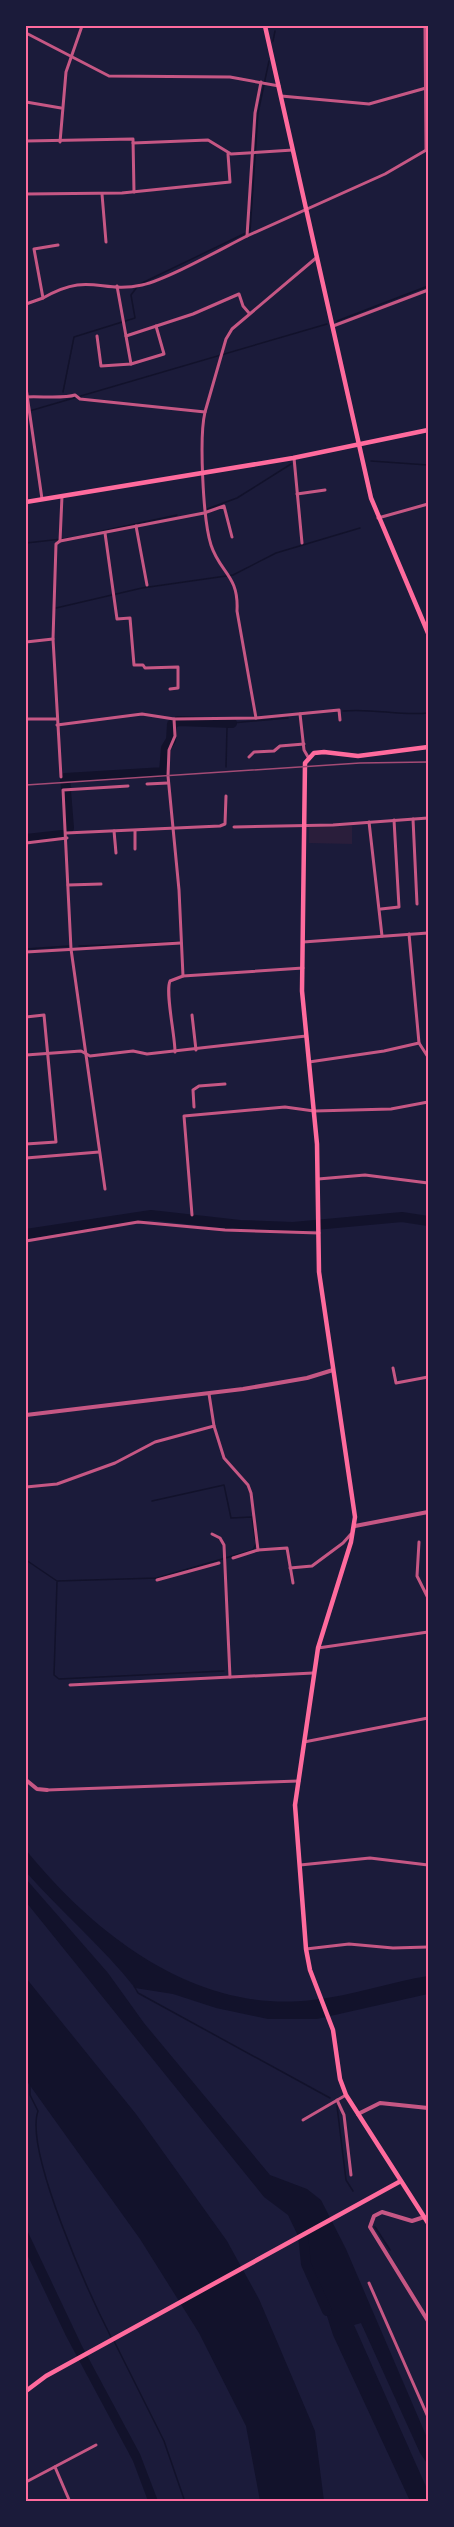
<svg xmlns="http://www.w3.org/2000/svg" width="454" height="2527" font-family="Poppins,sans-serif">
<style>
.green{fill:#2a1e3b}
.water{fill:#12122b}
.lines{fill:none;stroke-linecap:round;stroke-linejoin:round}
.stream{stroke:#12122b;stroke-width:1.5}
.river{stroke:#12122b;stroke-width:10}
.minor{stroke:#c65784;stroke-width:3}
.tertiary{stroke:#c65784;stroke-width:4}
.primary{stroke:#ff6b9d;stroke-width:4.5}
.rail{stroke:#a44b75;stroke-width:1.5}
.neatline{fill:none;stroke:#ff6b9d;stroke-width:2}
</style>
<rect width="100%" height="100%" fill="#1b1b3a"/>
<path class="green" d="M352 826V844L309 843V827Z"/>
<g class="water">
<path d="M26 1850C95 1935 196 2014 312 2000 351 1996 390 1982 428 1976V1994L317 2019H268L216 2008 173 1994 135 1988C102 1946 61 1912 26 1872Z"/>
<path d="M26 1879 108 1973 144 2023 270 2175 307 2189 321 2200 346 2249 428 2440V2465L420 2453 361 2323 354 2325 428 2491V2501H410L333 2335 309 2259 288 2215 264 2197 26 1902Z"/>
<path d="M26 1978 136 2114 227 2241 259 2299 315 2431 324 2501H260L246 2426 199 2333 140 2239 26 2080Z"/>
<path d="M26 2228 82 2346 140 2454 158 2501H148L133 2461 66 2336 26 2252Z"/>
</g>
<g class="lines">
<g class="stream">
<path d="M273 41 275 31"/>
<path d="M140 284 250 231 258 113 269 61"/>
<path d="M337 321 428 286"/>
<path d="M63 392 74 337 135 318 131 295 137 287"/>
<path d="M26 412 327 324"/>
<path d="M371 461 428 465"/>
<path d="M207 509 237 498 291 464"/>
<path d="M93 533 177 515"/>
<path d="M26 543 71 538"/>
<path d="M56 608 142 588 233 575 276 553 360 528"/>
<path d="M343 711C372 708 400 716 428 713"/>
<path d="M226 767 227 728 232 723 288 718"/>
<path d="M79 946 176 942"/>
<path d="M26 949 69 946"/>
<path d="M152 1501 224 1485 231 1518 252 1517 255 1539"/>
<path d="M26 1560 57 1581 157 1578 253 1550 256 1544"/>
<path d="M57 1582 54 1675 59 1679 224 1671"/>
<path d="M134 1986 138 1993 330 2098"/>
<path d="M30 2085V2095L38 2111C24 2151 90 2296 111 2337"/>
<path d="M337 2106 346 2180 353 2191"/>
<path d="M375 2227 390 2250"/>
<path d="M114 2341 164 2441 185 2502"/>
</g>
<g class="river">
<path d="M69 828 65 778 164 772 166 748 171 740 172 724 178 721 232 723"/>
<path d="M26 839 62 835"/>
<path d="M26 1234 151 1215 240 1225 293 1227 402 1217 428 1221"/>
<path d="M303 2235 306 2264 327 2311"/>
</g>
<g class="minor">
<path d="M425 26 426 150"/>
<path d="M26 33 109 76 230 77 279 86"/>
<path d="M261 82 255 113 247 236 385 174 428 149"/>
<path d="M281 96 369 104 426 88"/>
<path d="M26 102 61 108"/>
<path d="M26 141 133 139 134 192"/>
<path d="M60 142 66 72 82 26"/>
<path d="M133 143 208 140 231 154 293 150"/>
<path d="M26 194 122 193 230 182 228 154"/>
<path d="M102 194 106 242"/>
<path d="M117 286 131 364"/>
<path d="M43 298C90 271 100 294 142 285 168 279 221 249 247 236"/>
<path d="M26 304 43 298 34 249 58 245"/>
<path d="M333 326 428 290"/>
<path d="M97 336 101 366 131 364 164 354 156 326"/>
<path d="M126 336 193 314 239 294 243 306 249 313"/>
<path d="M26 388 42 499"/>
<path d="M26 397C40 396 64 399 75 395L80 399 205 412 226 339 232 329 316 258"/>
<path d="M294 458 302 543"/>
<path d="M297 494 325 490"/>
<path d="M378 518 428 504"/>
<path d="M136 526 147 585"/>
<path d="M105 533 117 619 130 618 134 665H143L145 668 178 667V688L170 689"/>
<path d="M60 541 62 496"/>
<path d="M26 642 53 639"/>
<path d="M300 714 304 750 308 757"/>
<path d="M256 718 339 710 340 720"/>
<path d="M26 719H57"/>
<path d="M174 719 256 718 237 611C239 575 220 573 211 545 203 520 199 437 205 412"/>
<path d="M57 725 142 714 174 719 175 736 169 750 168 776 179 890 183 976"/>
<path d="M249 757 254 752 274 751 280 746 304 744"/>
<path d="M61 777 53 639 56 544 60 541 204 513 224 506 232 537"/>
<path d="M147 784 168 783"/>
<path d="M413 819 417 904"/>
<path d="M369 822 382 936"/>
<path d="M234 827 333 825 428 818"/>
<path d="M114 831 116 853"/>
<path d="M135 831V849"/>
<path d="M66 833 220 826 225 824 226 796"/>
<path d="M26 843 67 838"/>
<path d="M68 885 101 884"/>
<path d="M381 909 399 907 394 820"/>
<path d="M409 934 419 1043 428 1057"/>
<path d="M303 942 428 933"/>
<path d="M26 952 181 943"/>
<path d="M192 1015 196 1050"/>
<path d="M26 1017 44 1015 56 1142 26 1144"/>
<path d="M175 1052C175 1035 165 992 170 981L183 976 303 968"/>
<path d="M26 1055 81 1051 90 1056 133 1051 147 1054 306 1036"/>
<path d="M309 1062 384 1051 419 1043"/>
<path d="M194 1107 193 1090 199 1086 225 1084"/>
<path d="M26 1158 99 1152"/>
<path d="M318 1179 365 1175 428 1183"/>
<path d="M105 1189 71 949 63 790 128 786"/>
<path d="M192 1215 184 1116 285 1107 314 1111 391 1109 428 1102"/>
<path d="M26 1241 138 1222 225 1230 319 1233"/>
<path d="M393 1368 396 1383 428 1377"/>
<path d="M214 1426 224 1458 248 1485 251 1493 258 1550 233 1558"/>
<path d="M26 1487 57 1484 115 1463 155 1442 214 1426 209 1394"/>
<path d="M212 1534 220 1538 224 1545 230 1677"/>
<path d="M419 1542 417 1576 428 1598"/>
<path d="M258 1550 287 1548 293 1583"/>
<path d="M290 1568 312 1566 343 1543 351 1534"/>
<path d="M157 1580 219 1563"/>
<path d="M318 1648 428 1632"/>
<path d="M70 1685 313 1673"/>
<path d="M304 1742 428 1718"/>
<path d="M47 1790 299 1781"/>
<path d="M300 1865 370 1858 428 1865"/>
<path d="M306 1949 349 1944 393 1948 428 1947"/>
<path d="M337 2100 344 2115 351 2175"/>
<path d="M303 2120 346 2095"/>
<path d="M369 2283 428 2417"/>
<path d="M55 2467 70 2502"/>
<path d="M26 2482 96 2445"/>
</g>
<g class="tertiary">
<path d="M26 1415 243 1389 307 1378 333 1370"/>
<path d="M355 1526 428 1512"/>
<path d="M26 1780 37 1789 47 1790"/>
<path d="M358 2114 380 2103 428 2108"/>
<path d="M424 2217 412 2221 382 2212 374 2216 370 2227 428 2321"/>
</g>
<g class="primary">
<path d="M265 26 371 498 428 633"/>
<path d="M26 502 293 458 428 430"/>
<path d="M428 747 358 756 324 752 314 753 305 763 302 991 317 1144 319 1272 355 1517 351 1542 318 1648 295 1805 306 1949 310 1970 333 2030 340 2079 346 2095 428 2223"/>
<path d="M26 2391 46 2376 399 2182"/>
</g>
<path class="rail" d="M26 785 360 763 428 762"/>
</g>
<rect width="454" height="2527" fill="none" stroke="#1b1b3a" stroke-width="54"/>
<rect x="27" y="27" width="400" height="2473" class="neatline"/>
</svg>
